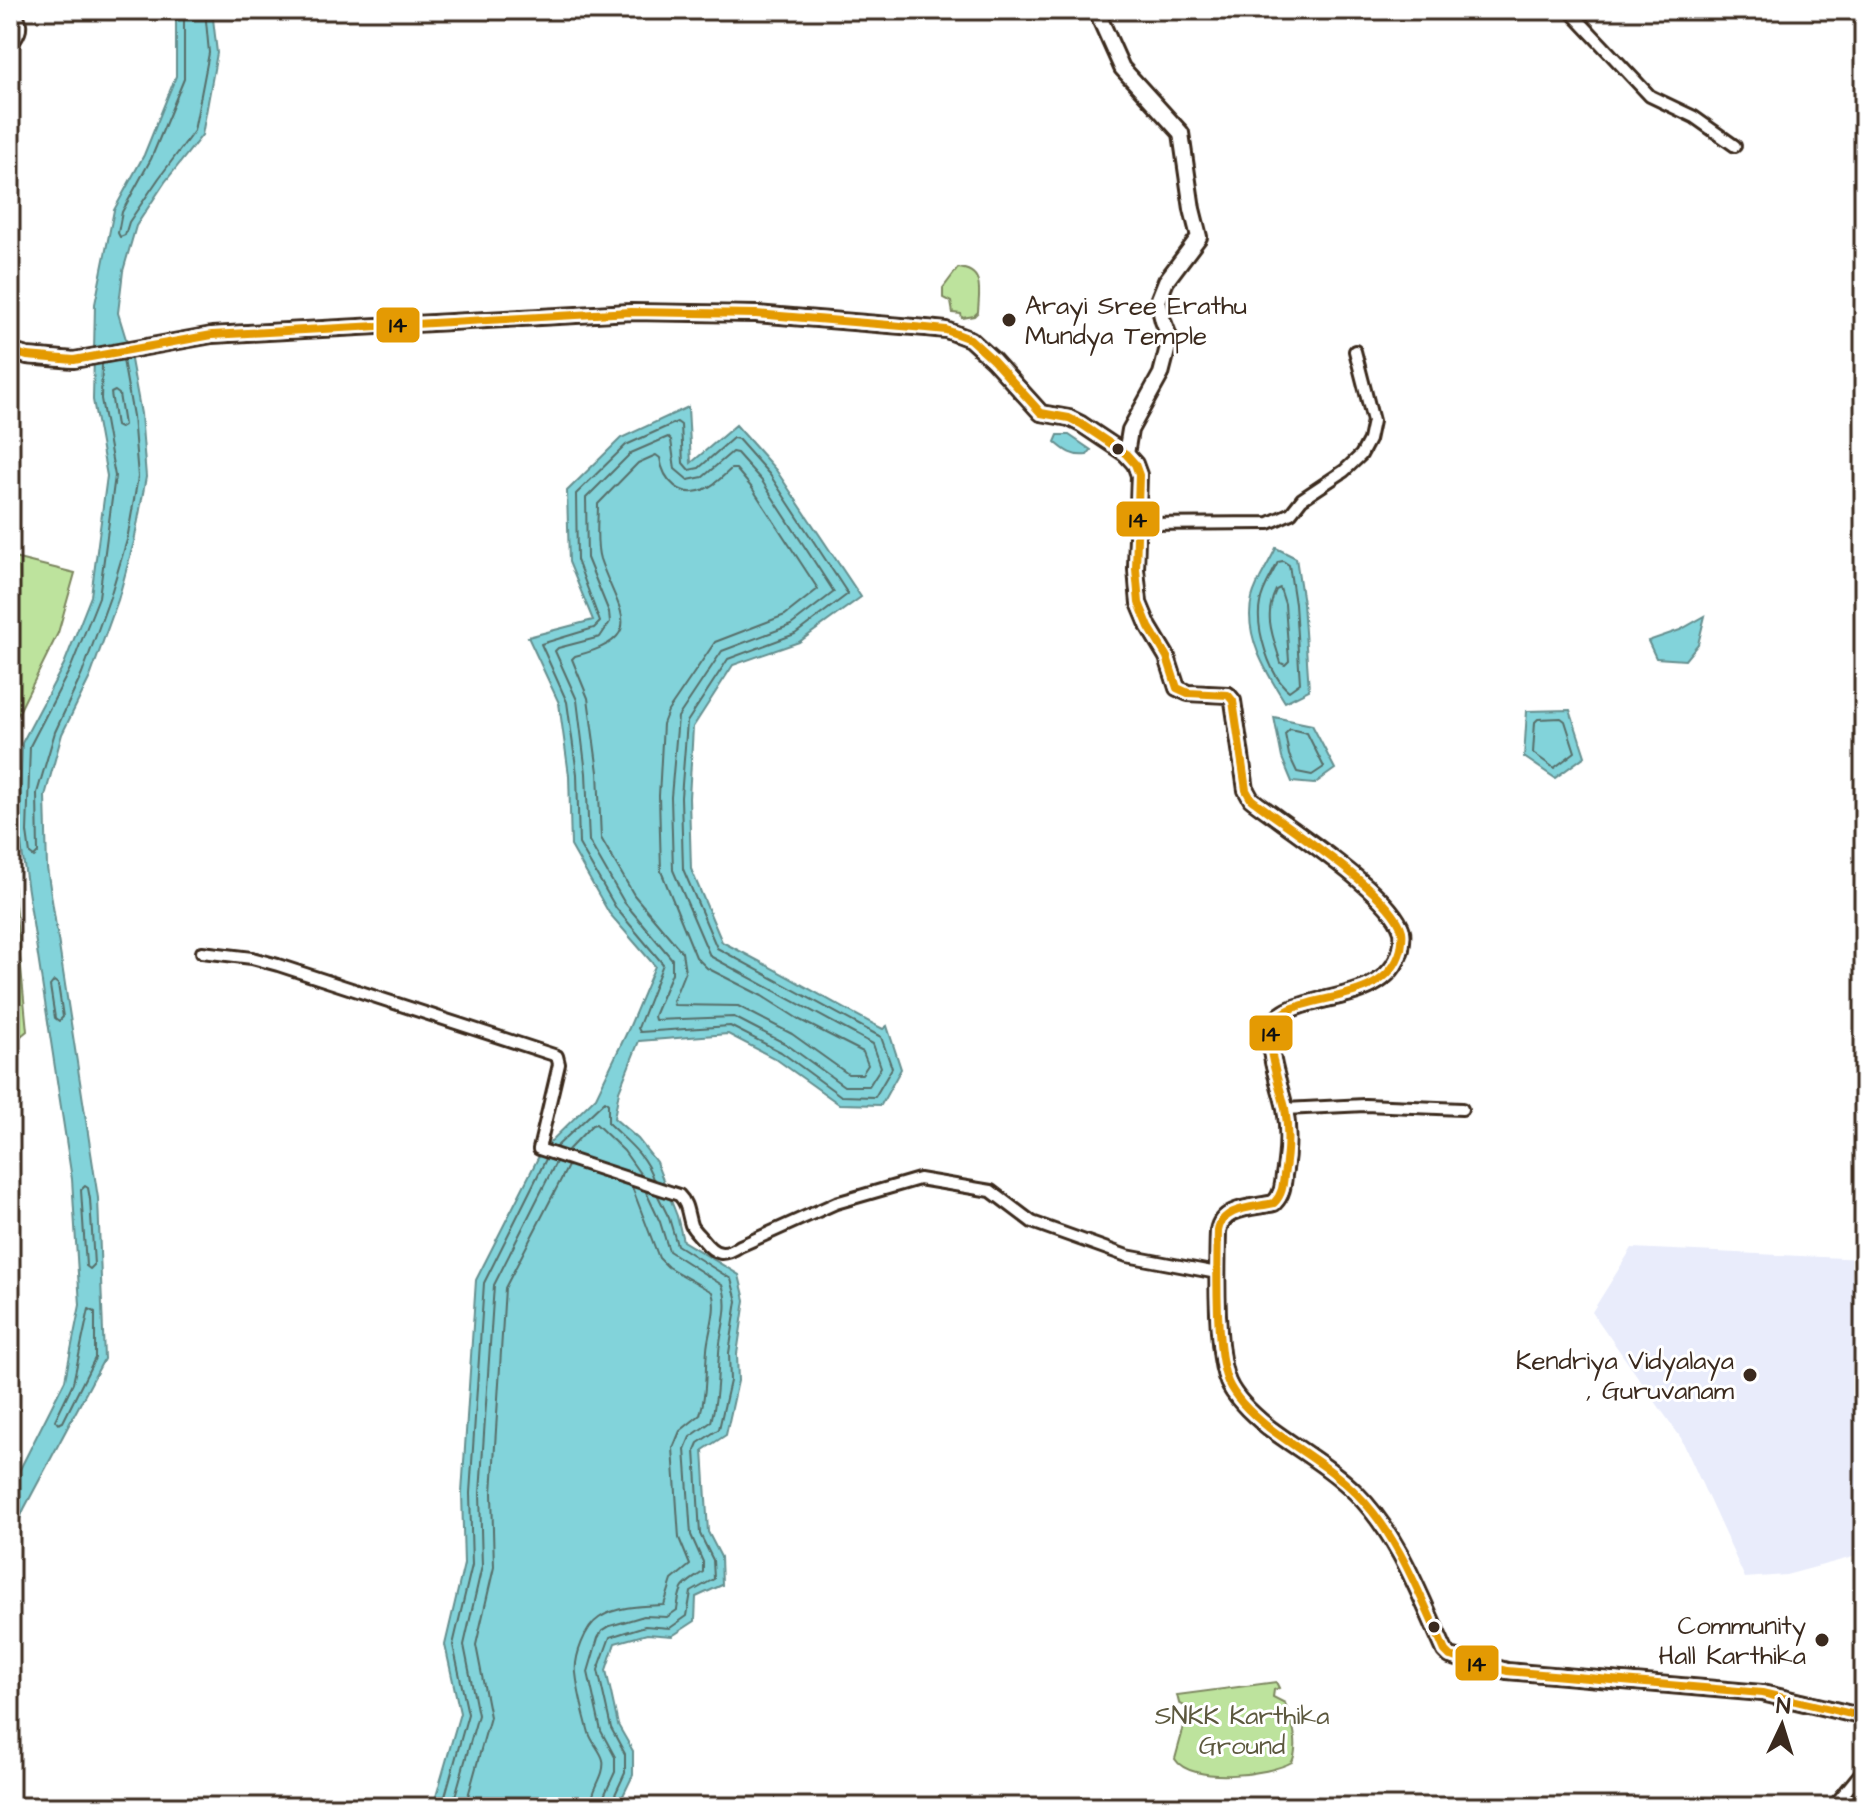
<svg xmlns="http://www.w3.org/2000/svg" width="1874" height="1817" font-family="'Architects Daughter',sans-serif">
<style>
.built{fill:#e9ecfb}
.green{fill:#bde39d;stroke:#7c865e;stroke-width:2}
.water{fill:#82d3da;stroke:#668f8f;stroke-width:2}
.lines{fill:none;stroke-linecap:round;stroke-linejoin:round}
.shore{stroke:#576e69;stroke-width:2}
.street-casing{stroke:#3b2a1e;stroke-width:16}
.secondary-casing{stroke:#3b2a1e;stroke-width:20}
.street{stroke:#fff;stroke-width:10}
.secondary{stroke:#fff;stroke-width:14}
.bus-1-casing{stroke:#fff;stroke-width:14}
.bus-1{stroke:#e49a03;stroke-width:8}
.poi-dot{fill:#3b2a1e;stroke:#fff;stroke-width:3}
.labels{text-anchor:middle;stroke-width:6;stroke-linejoin:round;paint-order:stroke}
.poi-label{font-size:26px;fill:#3b2a1e;stroke:#fff;text-anchor:end}
.park-label{font-size:26px;fill:#5c583e;stroke:#fff}
.line-badge{stroke:#fff;stroke-width:3}
.pale-badge-label{font-size:22px;text-anchor:middle;font-weight:bold;fill:#111}
</style>
<rect width="100%" height="100%" fill="#fff"/>
<filter id="ink" filterUnits="userSpaceOnUse"><feTurbulence type="fractalNoise" baseFrequency=".0125" numOctaves="2"/><feDisplacementMap in="SourceGraphic" scale="16" xChannelSelector="R" yChannelSelector="G"/><feConvolveMatrix kernelMatrix="1 2 1 2 8 2 1 2 1" color-interpolation-filters="sRGB"/></filter>
<g filter="url(#ink)">
<path class="built" d="M1632 1248 1864 1259V1554L1786 1575 1745 1578 1681 1438 1592 1312Z"/>
<g class="green">
<path d="M958 268C985 270 979 292 978 312L974 316 962 318 961 314 953 313 951 302 943 298V288Z"/>
<path d="M10 557 75 573 58 633 13 724 10 805Z"/>
<path d="M10 852 27 1031 10 1045Z"/>
<path d="M1276 1682 1279 1688 1274 1690 1273 1697 1285 1703C1292 1721 1300 1743 1292 1762 1269 1775 1191 1785 1175 1759L1186 1719V1707L1179 1703 1177 1695Z"/>
</g>
<g class="water">
<path d="M176 10H212L217 53 202 135 165 182 136 226 123 271 118 313 129 349 141 414 146 477 134 542 118 600 90 677 62 734 45 796 47 868 98 1198 104 1359 24 1509 10 1541V1489L65 1380 80 1305 72 1179 19 832 22 743 64 664 91 596 107 476 93 400 95 304 114 210 144 155 176 76Z"/>
<path d="M688 407 691 463 736 425 776 470 861 597 799 642 733 665 693 727 689 798 691 869 722 942C777 969 828 1001 883 1029L887 1026 901 1069 881 1105 839 1104 776 1059 728 1034 639 1041 619 1091 614 1118 638 1139 656 1162 677 1216 683 1241 739 1275 745 1300 737 1354 738 1381 726 1435 703 1450 708 1532 721 1557 722 1585 696 1597 695 1621 672 1636 647 1634 615 1643 606 1670 618 1725 633 1751V1775L620 1802 623 1807H433L460 1713 445 1645 464 1564 462 1493 476 1280 542 1150 596 1097 629 1028 655 966 609 913 571 846 569 775 559 703 528 637 593 620 569 562 567 491 621 438Z"/>
<path d="M1058 435H1069L1091 450 1087 455C1073 457 1065 451 1055 442Z"/>
<path d="M1276 548 1296 558 1303 603 1309 690 1285 702C1266 672 1243 635 1252 598 1256 581 1269 564 1276 548Z"/>
<path d="M1705 616 1698 644 1685 660 1656 658 1648 641 1680 630Z"/>
<path d="M1570 710 1585 756 1555 778 1524 757 1527 711Z"/>
<path d="M1274 717 1312 725 1335 769 1314 784 1292 782 1282 758Z"/>
</g>
<g class="lines">
<g class="shore">
<path d="M184 10V79L151 159 122 212 118 233 120 237 125 235 129 222 159 178 194 131 209 53 205 10"/>
<path d="M102 364 101 399 115 476 99 597 71 667 30 746 27 832 30 854 34 857 38 853 37 793 55 732 82 674 110 597 127 540 138 477 133 416 123 360"/>
<path d="M115 391 119 394 124 425 120 428 116 426 111 393Z"/>
<path d="M677 422 681 425 683 463 689 470 699 468 733 438 738 439 770 475 848 594 795 634 728 659 687 722 681 797 683 869 717 948 881 1037 892 1068 875 1097 841 1096 781 1052 730 1026 640 1032 638 1028 663 964 616 908 579 844 577 774 567 702 541 644 594 628 600 622 577 560 576 494 626 445Z"/>
<path d="M668 437 671 440 675 469 688 480 703 477 732 452 737 453 762 481 834 592 791 625 722 651 678 717 671 797 673 870 710 956 873 1044 881 1067 869 1086H844L786 1044 734 1017 655 1020 654 1016 672 973V959L624 902 589 841 586 773 577 700 555 651 558 648 600 637 610 622 609 612 587 558 586 498 631 453Z"/>
<path d="M656 455 660 458C663 480 681 500 705 489 715 485 723 476 731 469H736L752 488 818 589 785 615 715 642 668 711 663 724 659 796 661 871 696 957 707 968 762 996 800 1020 863 1052 868 1065 862 1074H848L792 1034 738 1006 674 1005 673 1001 685 971 682 952 634 895 601 838 598 772 588 698 572 659 575 656C650 637 618 612 600 559 595 543 598 520 598 504L638 463Z"/>
<path d="M1283 561 1289 565 1295 604 1300 683 1289 691C1269 675 1255 628 1260 603 1262 589 1272 575 1278 562Z"/>
<path d="M1280 588 1285 604 1289 661 1285 665 1281 663C1273 637 1263 616 1276 590Z"/>
<path d="M1561 718 1565 721 1575 752 1554 768 1533 753 1535 722 1538 719Z"/>
<path d="M1290 729 1307 733 1324 767 1312 775 1297 772 1289 755 1285 734Z"/>
<path d="M54 981 58 984 63 1017 59 1021 55 1018 50 986Z"/>
<path d="M556 1147 605 1101 608 1104V1123C626 1141 645 1154 653 1179"/>
<path d="M567 1151 592 1125 596 1124 624 1151 641 1175"/>
<path d="M85 1186 88 1188 90 1199 94 1265 90 1269 86 1266 81 1190Z"/>
<path d="M89 1309 95 1312V1358L63 1422 58 1424 55 1420 73 1383Z"/>
<path d="M442 1807 468 1714 453 1645 472 1565 470 1493 484 1283 546 1159"/>
<path d="M452 1807 478 1715 464 1645 482 1566 480 1493 494 1285 556 1162"/>
<path d="M465 1807 490 1717 476 1645 494 1567 492 1493 505 1288 568 1166"/>
<path d="M591 1807C590 1790 606 1776 603 1760 601 1751 592 1743 589 1733 584 1715 578 1692 576 1673 574 1657 585 1627 599 1618 617 1606 643 1606 664 1605L672 1580 690 1565 679 1538 673 1448 680 1431 700 1415C707 1392 705 1372 707 1350 708 1332 718 1310 712 1292L668 1267 659 1258 632 1187"/>
<path d="M603 1807 604 1796 615 1772V1757L601 1731 588 1672 598 1638 602 1631 610 1626 644 1616 667 1617 677 1610C680 1584 683 1586 703 1572V1562L691 1535 685 1449 690 1437 711 1422C718 1396 717 1380 719 1353 720 1330 731 1308 722 1285L669 1251 660 1222 646 1192"/>
<path d="M614 1807 613 1799 625 1773V1754L611 1728 598 1670 610 1637 645 1626 670 1628 687 1616 691 1592 714 1579 713 1560 700 1534 695 1450 698 1443 719 1429 730 1381 729 1353 737 1301 731 1279 677 1245 669 1218 658 1196"/>
</g>
<g class="street-casing">
<g id="street">
<path d="M1569 10 1650 96 1694 117 1735 146"/>
<path d="M10 47C21 33 24 26 15 10"/>
<path d="M1138 524 1269 523 1291 513 1302 499 1344 471 1361 455 1369 440 1373 421 1355 351"/>
<path d="M202 952 252 958 278 965 557 1056 559 1064 539 1149 679 1195C688 1204 687 1213 691 1225 693 1230 699 1235 703 1240 715 1255 724 1257 740 1246L836 1203 919 1179 991 1191 1032 1222 1127 1256 1217 1273"/>
<path d="M1285 1109 1365 1105 1462 1109"/>
<path d="M1833 1807 1864 1769"/>
</g>
</g>
<g class="secondary-casing">
<g id="secondary">
<path d="M1096 10 1122 68 1181 133 1192 209 1199 237 1166 281 1158 301 1163 321 1170 339 1161 374 1130 430 1126 454"/>
<path d="M10 351 27 356 74 360 212 335 631 312 756 314 926 328 946 330 970 339 993 360 1041 413 1069 418 1081 424 1126 454 1135 464 1139 475 1136 569 1139 603 1149 627 1167 657 1177 688 1188 693 1228 695 1233 701 1246 790 1251 799C1284 825 1392 893 1402 931 1403 936 1402 943 1401 949 1384 1017 1272 983 1270 1037 1270 1060 1280 1086 1285 1108 1289 1131 1288 1153 1284 1175 1283 1186 1282 1195 1274 1203 1254 1208 1222 1206 1218 1231 1217 1266 1215 1352 1228 1382 1236 1400 1253 1415 1268 1427 1297 1449 1330 1467 1356 1493 1399 1536 1420 1596 1445 1651L1450 1656 1507 1671 1762 1693 1864 1717"/>
</g>
</g>
<use href="#street" class="street"/>
<use href="#secondary" class="secondary"/>
<g class="bus-1-casing">
<path id="bus-1" d="M10 351 27 356 74 360 212 335 631 312 756 314 926 328 946 330 970 339 993 360 1041 413 1069 418 1081 424 1126 454 1135 464 1139 475 1136 569 1139 603 1149 627 1167 657 1177 688 1188 693 1228 695 1233 701 1246 790 1251 799C1284 825 1392 893 1402 931 1403 936 1402 943 1401 949 1384 1017 1272 983 1270 1037 1270 1060 1280 1086 1285 1108 1289 1131 1288 1153 1284 1175 1283 1186 1282 1195 1274 1203 1254 1208 1222 1206 1218 1231 1217 1266 1215 1352 1228 1382 1236 1400 1253 1415 1268 1427 1297 1449 1330 1467 1356 1493 1399 1536 1420 1596 1445 1651L1450 1656 1507 1671 1762 1693 1864 1717"/>
</g>
<use href="#bus-1" class="bus-1"/>
</g>
</g>
<g class="poi-dot">
<circle cx="1009" cy="320" r="8"/>
<circle cx="1118" cy="449" r="7"/>
<circle cx="1750" cy="1375" r="8"/>
<circle cx="1434" cy="1627" r="7"/>
<circle cx="1822" cy="1640" r="8"/>
</g>
<g class="labels">
<g class="poi-label">
<text x="1025" y="314" text-anchor="start">Arayi Sree Erathu<tspan x="1025" dy="30">Mundya Temple</tspan></text>
<text x="1734" y="1369">Kendriya Vidyalaya<tspan x="1734" dy="30">, Guruvanam</tspan></text>
<text x="1806" y="1634">Community<tspan x="1806" dy="30">Hall Karthika</tspan></text>
</g>
<g class="park-label">
<text x="1242" y="1724">SNKK Karthika<tspan x="1242" dy="30">Ground</tspan></text>
</g>
</g>
<g class="line-badge">
<rect x="375" y="306" width="46" height="38" rx="8" fill="#e49a03"/>
<rect x="1115" y="500" width="46" height="38" rx="8" fill="#e49a03"/>
<rect x="1248" y="1014" width="46" height="38" rx="8" fill="#e49a03"/>
<rect x="1454" y="1644" width="46" height="38" rx="8" fill="#e49a03"/>
</g>
<g class="pale-badge-label">
<text x="398" y="332">14</text>
<text x="1138" y="527">14</text>
<text x="1271" y="1041">14</text>
<text x="1477" y="1671">14</text>
</g>
<rect width="1874" height="1817" fill="none" stroke="#fff" stroke-width="40"/>
<rect x="20" y="20" width="1834" height="1777" fill="none" stroke="#3b2a1e" stroke-width="3" filter="url(#ink)"/>
<g transform="translate(1782 1725) rotate(4)" stroke="#ffffff" stroke-width="6" paint-order="stroke">
<path d="M0-6L14 30L0 20L-14 30Z" fill="#3b2a1e"/>
<text y="-12" font-size="22" font-weight="bold" text-anchor="middle" fill="#3b2a1e">N</text>
</g>
</svg>
